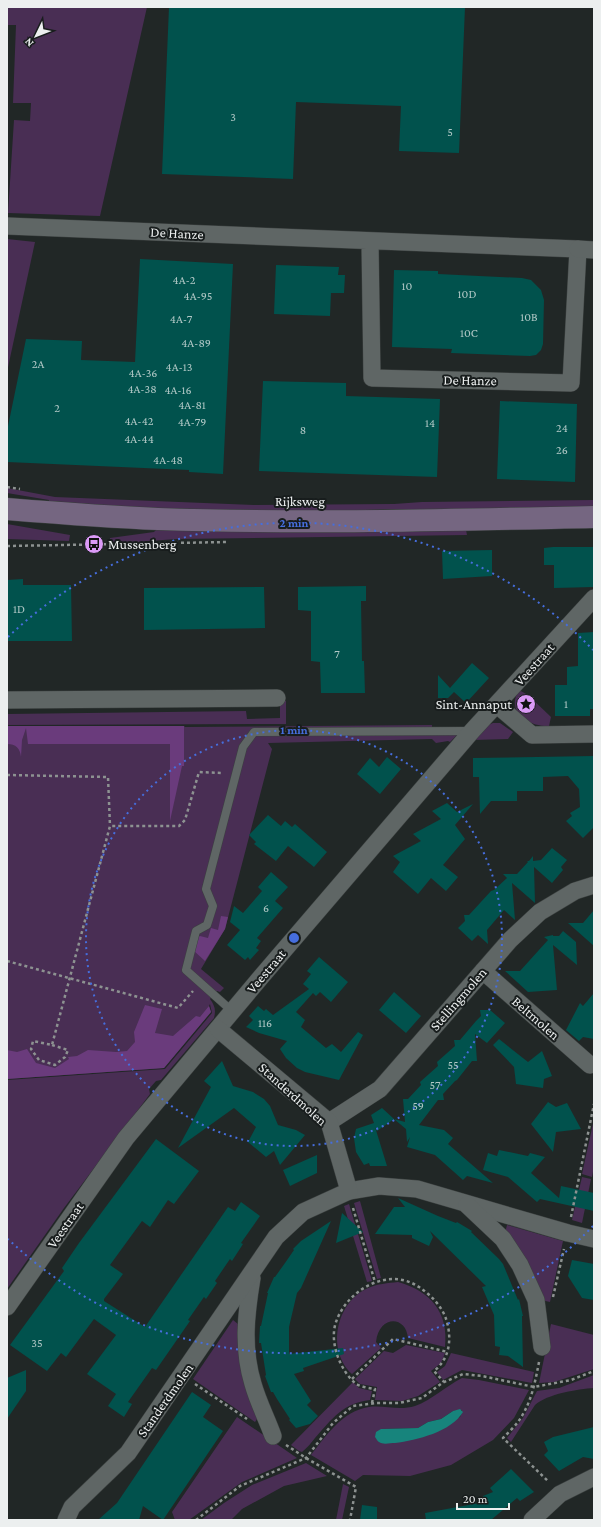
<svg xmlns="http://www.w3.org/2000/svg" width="601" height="1527" font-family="'Crimson Pro',serif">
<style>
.green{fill:#492e54;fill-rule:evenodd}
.forest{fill:#6a3b7c}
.water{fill:#17847c}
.building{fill:#01524d}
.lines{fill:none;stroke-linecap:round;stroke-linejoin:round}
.service-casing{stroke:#3c4140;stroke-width:9}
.minor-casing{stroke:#3c4140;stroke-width:18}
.secondary-casing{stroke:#3c4140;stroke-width:23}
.path{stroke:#8d9291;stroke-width:2.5;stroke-dasharray:3 3;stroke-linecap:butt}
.service{stroke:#5f6665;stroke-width:8}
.minor{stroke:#5f6665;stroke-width:17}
.secondary{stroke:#756681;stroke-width:22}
.ring{fill:none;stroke:#466edd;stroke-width:2;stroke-dasharray:2 4}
.labels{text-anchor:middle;stroke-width:4;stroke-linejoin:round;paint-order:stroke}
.number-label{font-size:12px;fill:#b1c8c6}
.street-label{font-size:14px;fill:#ecefef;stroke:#181d1d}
.poi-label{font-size:14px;fill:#ecefef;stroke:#181d1d;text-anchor:start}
.centre{fill:#466edd;stroke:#181d1d;stroke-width:2}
.ring-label{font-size:12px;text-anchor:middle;font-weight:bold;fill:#466edd;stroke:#181d1d;stroke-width:4;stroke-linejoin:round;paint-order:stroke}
</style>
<rect width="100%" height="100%" fill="#212726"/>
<g class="green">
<path d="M7 7H147L100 216 8 213 14 120 30 121 31 103H13L16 25H7Z"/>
<path d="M7 239 35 242 7 372Z"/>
<path d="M7 488 55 497 254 505 394 504 422 502 594 500V508L429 510 398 509 301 512 169 510 49 501V500L7 493Z"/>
<path d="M7 524 70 535 69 541 7 539Z"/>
<path d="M156 530 304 532 466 530 467 535 177 539 149 541 109 546 110 538 154 532Z"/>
<path d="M519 690 528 695 551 717 549 726C529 727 505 712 519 690Z"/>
<path d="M283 701H286V724L7 725V714L246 711 247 719 280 718V704Z"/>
<path d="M493 723H500L513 732 508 739 473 740 486 726Z"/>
<path d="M432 725V728L465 727 450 742 448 741 436 743 432 739 268 743 272 749 225 929 201 969 224 988 220 992 217 991 210 999C215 1006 216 1010 214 1018L161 1080 156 1081 149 1089 150 1094 64 1208 7 1289V1080L165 1069 212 1013 210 1004 209 1006 211 1012 164 1068 7 1079V726H184L185 727Z"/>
<path d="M594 1119V1166L592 1177 582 1174Z"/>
<path d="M582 1177 591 1179 582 1223 572 1220Z"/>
<path d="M360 1201 381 1278 377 1279 354 1203Z"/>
<path d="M349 1204 372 1281 367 1282 344 1206Z"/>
<path d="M507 1225 563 1241 550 1302 541 1300 505 1233Z"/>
<path d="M398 1282C430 1291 449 1312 445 1347L408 1338C406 1315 379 1315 376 1342L381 1348 352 1374C326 1350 336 1302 368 1288 377 1284 388 1283 398 1282Z"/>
<path d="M233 1320 238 1324 259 1416 255 1422 193 1379Z"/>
<path d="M551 1324 594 1335V1369L554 1382 539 1383Z"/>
<path d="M406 1345 445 1353 441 1363 431 1371 440 1382 418 1396 402 1401 375 1400 377 1387 360 1384 355 1379 384 1351 393 1353Z"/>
<path d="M451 1353 534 1372 532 1383 462 1370 443 1380 437 1372 445 1366Z"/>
<path d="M594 1375V1388C578 1389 547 1394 535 1405L511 1442 507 1438 523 1418 537 1391 559 1388Z"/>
<path d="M462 1378 479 1380 529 1390 514 1418 493 1440 451 1465 410 1476 363 1475 355 1481 311 1455C326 1436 342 1411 369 1407 384 1405 399 1411 415 1406 432 1400 446 1386 462 1378ZM462 1410V1412L460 1417 379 1442 381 1429 418 1428 428 1422 441 1419 453 1411Z"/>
<path d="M353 1382 359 1388 372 1391 370 1400C343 1403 332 1419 315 1438 311 1443 307 1448 302 1452L299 1451 291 1445Z"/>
<path d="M237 1417 297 1458 242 1482 189 1520H175L172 1512Z"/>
<path d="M306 1463 327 1476 284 1486 242 1509 231 1520H201L224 1503 252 1485Z"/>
<path d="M343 1484 349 1487 342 1520H336Z"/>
</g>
<g class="forest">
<path d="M7 726H184V766H182L170 821V744H28L26 728 22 740 21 757C20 748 16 744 7 744Z"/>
<path d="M221 916 228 917 225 929 205 961 193 950 198 937 200 936 208 938 211 928 218 930Z"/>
<path d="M145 1005 162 1009 155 1033 173 1036 196 1016 200 1017 209 1006 211 1012 164 1068 7 1079V1050L17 1052 27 1049 36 1063 55 1068 69 1059 68 1057 77 1056 88 1050 116 1052 127 1051 135 1042 134 1032Z"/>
</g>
<path class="water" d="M460 1409 463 1412C451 1432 417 1440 395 1443 390 1443 383 1445 379 1442 378 1442 376 1438 375 1437L376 1432 381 1429 418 1428 428 1422 441 1419 453 1411Z"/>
<g class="building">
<path d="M169 7H465L459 153 399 151 401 106 296 102 293 179 162 174Z"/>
<path d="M140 259 233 264 223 474 189 472V470L7 462V431L26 339 82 341 81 360 135 362Z"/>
<path d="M276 265 339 267 338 275H345L344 293H331L330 316 274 314Z"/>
<path d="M394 270 438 271V274L522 278 531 280 541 290 544 300 543 344 541 350 536 355 530 356 451 353 452 349 392 347Z"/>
<path d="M263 381 346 383V396L440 399 437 477 259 471Z"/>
<path d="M500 401 577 404 575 482 497 479Z"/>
<path d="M553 547H594V587L554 588V565H544V548Z"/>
<path d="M492 550V576L443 579 442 551Z"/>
<path d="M23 579V585H71L72 641H7V580Z"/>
<path d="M366 586V601H361L362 661H364L365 693H321L320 662 311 661V611L298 610V587Z"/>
<path d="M264 587 265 628 144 630V588Z"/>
<path d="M594 632V709H590V716H555V685H567V667L578 666V633Z"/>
<path d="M472 663 489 678 466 703 454 692 448 698H438V675L450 688Z"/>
<path d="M594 756V827L583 838 566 821 572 816 570 813 580 807 579 789 568 776 543 777V791H517V801H491L480 814 479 777H473V758Z"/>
<path d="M387 757 401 769 380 794 357 774 370 758 379 767Z"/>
<path d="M447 803 457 812 473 804 455 825 465 839 443 865 458 877 446 891 431 878 418 894 393 872 400 862 393 856 421 841 413 834 441 819 432 811Z"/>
<path d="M268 815 281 826 285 821 292 827 295 824 327 852 314 867 288 846 276 861 254 844 256 842 249 835Z"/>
<path d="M552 848 567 860 561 867 563 870 552 883 534 867 535 903 512 883 515 920 504 910 487 930 488 944 478 935 472 941 458 928 465 921 464 915H469L491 891 494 890 507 878 503 874H517L528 862 527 861H529L533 856V861L541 860Z"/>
<path d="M271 872 288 887 275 901 283 908 257 938 261 941 256 948 259 950 250 960 248 957 245 960 227 945 240 930 230 922 234 906 243 913 262 891 258 887Z"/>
<path d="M594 910V946L568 923H583Z"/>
<path d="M563 931 576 942 577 965 553 945 557 990 528 992 505 971H520L548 940 544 937 553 935V936H559Z"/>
<path d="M319 957 348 982 331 1002 320 992 316 996 313 993 296 1012 305 1020 301 1027 326 1048 332 1044 341 1052 358 1032 363 1035 339 1080 305 1072 297 1068 286 1058 280 1049 287 1041 259 1033 246 1027 253 1020 249 1016 258 1006 264 1011 266 1009 273 1015 309 989 303 984 311 974 307 971Z"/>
<path d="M394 992 421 1016 406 1033 379 1010Z"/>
<path d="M594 993V1039L583 1037 579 1041 566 1030 580 1003 583 1006Z"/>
<path d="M480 1010H490L505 1023 487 1043 475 1034 477 1061H472L457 1080 455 1081 443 1094 444 1100H438L419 1125 444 1130 453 1138 448 1144 493 1183 467 1176 463 1180 435 1155 407 1147 410 1137 407 1142 406 1129 394 1119 377 1131 375 1127 387 1166H370L369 1163 364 1165 356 1152 354 1138 356 1129 374 1123 371 1115 382 1108 394 1119 405 1122 403 1099H408L421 1085 420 1082 438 1066 437 1062 455 1046 454 1040H460L476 1021 481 1016Z"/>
<path d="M499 1039 528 1062 542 1051 552 1076 544 1079 543 1088 516 1084 514 1067 493 1045Z"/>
<path d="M222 1061 233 1086 253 1092 264 1099 270 1106 278 1125 296 1130 305 1135 280 1165 274 1151 266 1157 248 1142 256 1127 234 1108 178 1148 211 1087 204 1081Z"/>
<path d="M548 1102 556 1107 567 1103 581 1129 556 1132 553 1152 531 1124Z"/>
<path d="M156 1139 199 1171 174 1204 168 1200 150 1227 142 1221 110 1265 123 1274 104 1299V1301L145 1327 228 1207 235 1211 241 1202 260 1216 241 1243 243 1244 232 1261 230 1259 215 1281 217 1283 206 1299 204 1297 188 1320 190 1321 156 1370 152 1368 128 1402 132 1404 124 1417 108 1406 116 1394 87 1374 116 1335 94 1319 66 1357 61 1353 47 1371 10 1345 64 1271 62 1268 79 1243Z"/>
<path d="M499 1150 528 1156 530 1153 545 1157 531 1173 559 1198 561 1186 594 1193V1211L540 1199 537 1202 508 1177 483 1170 488 1153 497 1156Z"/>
<path d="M317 1155V1173L290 1186 283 1170Z"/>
<path d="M398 1198 438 1216 456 1223 457 1222 472 1231 471 1232 499 1259 503 1264 518 1300 519 1299 523 1316H522L523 1367 508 1356 499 1355 500 1347 495 1346 494 1315 482 1287 486 1286 430 1231 433 1237 429 1246 412 1238V1235L375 1234 394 1207H405Z"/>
<path d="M342 1213 363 1232 336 1243Z"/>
<path d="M331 1221 301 1288 297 1293 289 1327V1354L343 1348 344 1354 303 1368 304 1371 294 1374 311 1401 307 1405 318 1416 310 1424 296 1428 289 1420 290 1419 277 1399 273 1392H271L265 1376 266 1375 261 1343H259L260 1326H261L268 1293H267L274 1277H275L285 1263 294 1250 293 1249 301 1241Z"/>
<path d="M572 1260 594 1264V1300L582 1298 568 1276Z"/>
<path d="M26 1370V1391L7 1419V1378Z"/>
<path d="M192 1392 211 1405 203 1417 223 1431 163 1520 143 1506 139 1520H98L117 1503Z"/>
<path d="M594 1427V1459L583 1457 559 1471 544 1455 548 1451 544 1442 553 1437Z"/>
<path d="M511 1469 534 1492 520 1501 517 1498 491 1520H426L425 1513 485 1502 483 1496 493 1492 490 1488Z"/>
<path d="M362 1505 377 1507V1520H360Z"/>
</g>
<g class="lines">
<g class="service-casing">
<path id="service" d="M232 1011 186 970 196 931 207 925 213 906 206 889 243 747 254 732 472 731"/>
</g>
<g class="minor-casing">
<g id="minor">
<path d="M7 226 578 249 571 383 372 378 370 242"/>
<path d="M578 249 594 250"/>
<path d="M7 700 277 698"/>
<path d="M497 705 532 735 594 734"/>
<path d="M483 971 590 1065"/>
<path d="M329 1122 380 1089 510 940 540 912 575 891 594 885"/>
<path d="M349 1191 379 1186 417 1189 568 1233 594 1239"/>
<path d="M467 1205 503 1239 520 1265 536 1300 542 1347"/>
<path d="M252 1278C246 1314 242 1348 253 1384 258 1402 267 1419 273 1436"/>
<path d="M7 1307 126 1138 261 977 472 731 594 598"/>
<path d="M66 1520 72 1507 128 1453 276 1237 303 1212 349 1191 329 1122 218 1029"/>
<path d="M532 1520 560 1494 594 1477"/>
</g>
</g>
<g class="secondary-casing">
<path id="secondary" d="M7 509C57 513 108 517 158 519 303 524 449 520 594 517"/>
</g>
<g class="path">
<path d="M7 487 20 489"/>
<path d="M7 546 228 542"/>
<path d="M7 775 108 777 110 826"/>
<path d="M7 961 178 1008 193 991"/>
<path d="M52 1045 68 1050 65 1057 55 1065 39 1060 31 1049 33 1041 52 1045 110 826H179L185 820 199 772 223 773"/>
<path d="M353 1208 375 1282"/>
<path d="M571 1217 594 1104"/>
<path d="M553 1297 564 1249"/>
<path d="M539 1362C535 1383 531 1404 518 1422 514 1427 508 1433 503 1438L549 1482"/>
<path d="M352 1379 393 1339 448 1352"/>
<path d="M195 1384 247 1419"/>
<path d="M372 1403 375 1389C369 1388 360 1387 355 1383 340 1370 329 1342 336 1322 347 1290 388 1266 419 1287 431 1295 443 1307 447 1322 452 1341 449 1359 434 1371L444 1382"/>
<path d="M286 1445 306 1458 356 1487 350 1520"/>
<path d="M196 1520 240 1486 306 1458 333 1423 353 1406 377 1403H399L422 1398 442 1383 463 1374 482 1376 534 1387 571 1380 594 1371"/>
</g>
<use href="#service" class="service"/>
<use href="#minor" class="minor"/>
<use href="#secondary" class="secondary"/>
</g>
<g class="ring">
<circle cx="294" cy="938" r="208"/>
<path d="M593 1226A415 415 0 0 1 8 1239M8 637A415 415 0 0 1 593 650"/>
</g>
<defs>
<g id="bus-disc" transform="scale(1)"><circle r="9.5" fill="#db9af6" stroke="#181d1d"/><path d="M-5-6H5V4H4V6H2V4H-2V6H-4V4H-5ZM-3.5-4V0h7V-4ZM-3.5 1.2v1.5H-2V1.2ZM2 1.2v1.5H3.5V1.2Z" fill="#111"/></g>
<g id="sight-disc" transform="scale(1)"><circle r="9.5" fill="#db9af6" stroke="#181d1d"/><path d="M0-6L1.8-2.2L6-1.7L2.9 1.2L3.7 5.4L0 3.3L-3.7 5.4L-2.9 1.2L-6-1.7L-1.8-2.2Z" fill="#111"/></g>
</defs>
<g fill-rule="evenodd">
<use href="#bus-disc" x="94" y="544"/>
<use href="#sight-disc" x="526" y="704"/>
</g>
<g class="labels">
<g class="number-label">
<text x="233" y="121">3</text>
<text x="450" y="136">5</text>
<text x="184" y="284">4A-2</text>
<text x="407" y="290">10</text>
<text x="467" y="298">10D</text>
<text x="198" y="300">4A-95</text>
<text x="529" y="321">10B</text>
<text x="181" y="323">4A-7</text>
<text x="469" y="337">10C</text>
<text x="196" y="347">4A-89</text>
<text x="38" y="368">2A</text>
<text x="179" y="371">4A-13</text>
<text x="143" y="377">4A-36</text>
<text x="142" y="393">4A-38</text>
<text x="178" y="394">4A-16</text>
<text x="192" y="409">4A-81</text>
<text x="57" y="412">2</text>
<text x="139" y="425">4A-42</text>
<text x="192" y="426">4A-79</text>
<text x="430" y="427">14</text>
<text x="562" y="432">24</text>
<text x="303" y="434">8</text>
<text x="139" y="443">4A-44</text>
<text x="562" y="454">26</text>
<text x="168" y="464">4A-48</text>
<text x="19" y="613">1D</text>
<text x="337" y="658">7</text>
<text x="566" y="708">1</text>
<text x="266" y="912">6</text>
<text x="265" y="1027">116</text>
<text x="453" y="1069">55</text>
<text x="435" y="1089">57</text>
<text x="418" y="1110">59</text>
<text x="37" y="1347">35</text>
</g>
<g class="street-label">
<text transform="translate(177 233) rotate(3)" y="5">De Hanze</text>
<text transform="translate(470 380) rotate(1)" y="5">De Hanze</text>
<text x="300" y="506">Rijksweg</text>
<text transform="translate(534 664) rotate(-48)" y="5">Veestraat</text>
<text transform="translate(266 971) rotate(-50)" y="5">Veestraat</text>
<text transform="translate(458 999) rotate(-49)" y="5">Stellingmolen</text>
<text transform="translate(536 1018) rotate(41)" y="5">Beltmolen</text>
<text transform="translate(293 1094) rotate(42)" y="5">Standerdmolen</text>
<text transform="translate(65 1225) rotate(-55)" y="5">Veestraat</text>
<text transform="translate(165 1400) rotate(-55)" y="5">Standerdmolen</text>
</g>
<g class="poi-label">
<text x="108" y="549">Mussenberg</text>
<text x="512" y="709" text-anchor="end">Sint-Annaput</text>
</g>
</g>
<circle cx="294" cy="938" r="6" class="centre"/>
<g class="ring-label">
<text x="294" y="527">2 min</text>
<text x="294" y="734">1 min</text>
</g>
<rect width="601" height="1527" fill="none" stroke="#ecefef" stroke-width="16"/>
<g transform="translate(36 36) rotate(227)" stroke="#181d1d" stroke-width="3" paint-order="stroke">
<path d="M0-3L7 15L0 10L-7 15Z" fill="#ecefef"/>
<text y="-6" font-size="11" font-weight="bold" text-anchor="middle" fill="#ecefef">N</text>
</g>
<path d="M457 1503v6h52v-6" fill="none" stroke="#ecefef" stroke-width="2"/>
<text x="463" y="1503" font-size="12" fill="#ecefef" stroke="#181d1d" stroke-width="3" paint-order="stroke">20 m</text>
</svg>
